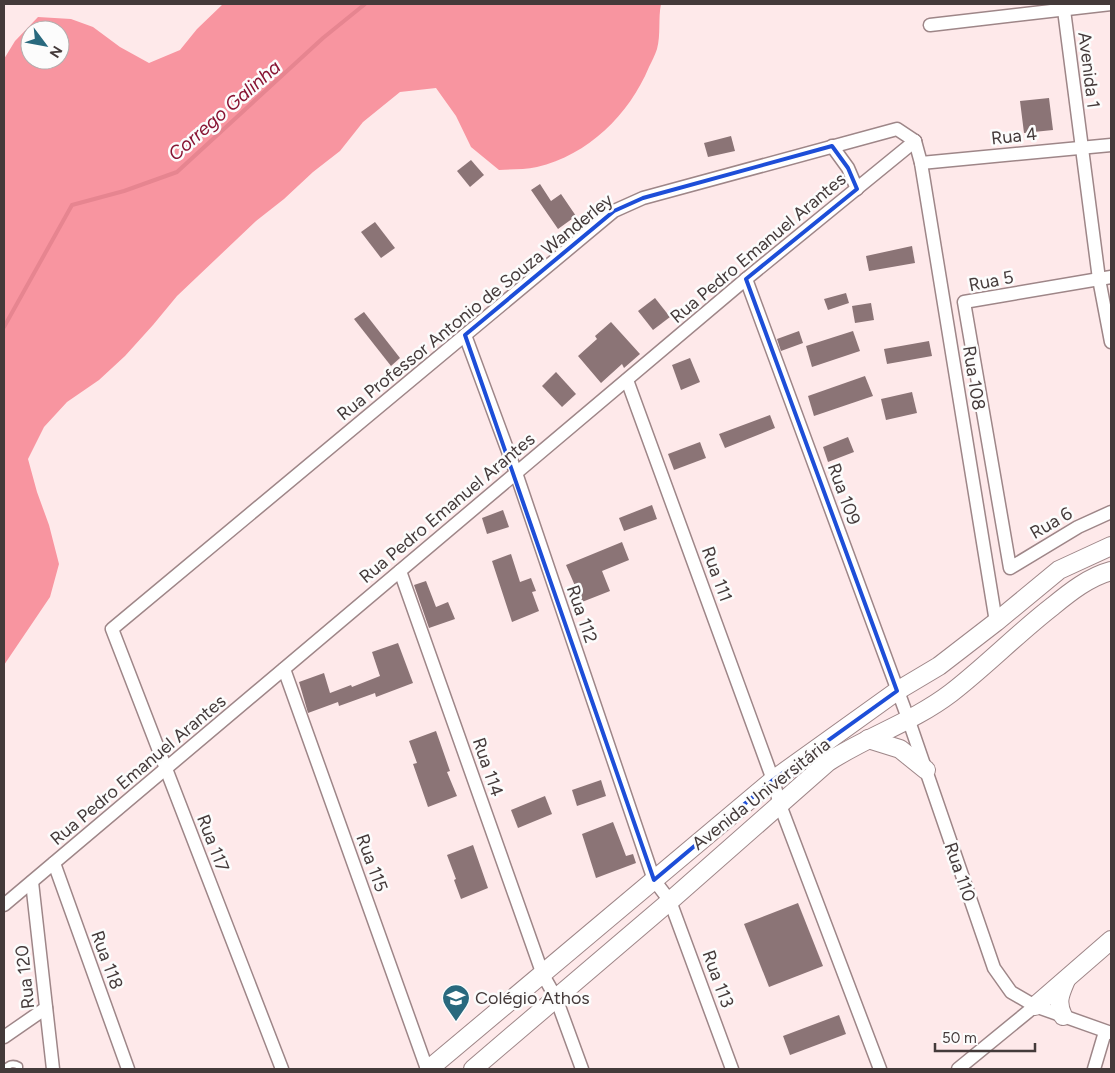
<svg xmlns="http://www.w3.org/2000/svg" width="1115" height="1073" font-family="Figtree,sans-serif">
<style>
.forest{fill:#f895a0;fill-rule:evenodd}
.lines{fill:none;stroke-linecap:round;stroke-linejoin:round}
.stream{stroke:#e68590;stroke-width:4}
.building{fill:#8b7476}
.lane-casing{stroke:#9e8688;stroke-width:9}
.street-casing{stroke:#9e8688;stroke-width:15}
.secondary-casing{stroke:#9e8688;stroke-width:20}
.lane{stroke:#fff;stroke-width:6}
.street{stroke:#fff;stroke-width:12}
.secondary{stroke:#fff;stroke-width:18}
.marked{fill:none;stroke:#1d4ed8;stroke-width:4;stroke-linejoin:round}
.labels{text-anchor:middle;stroke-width:5;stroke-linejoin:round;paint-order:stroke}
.street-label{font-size:18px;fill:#443a3a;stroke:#fcfcfc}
.poi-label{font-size:18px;fill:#443a3a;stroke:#fcfcfc;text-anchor:start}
.water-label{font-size:19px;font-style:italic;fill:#881433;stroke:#fcfcfc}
</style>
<rect width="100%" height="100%" fill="#fee9ea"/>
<path class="forest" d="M223 4H661C658 18 661 35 657 49 655 55 652 61 649 67 629 115 588 155 537 167 525 170 511 169 499 170L471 147 456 116 436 88 400 92 363 122 340 151 313 172 284 199 256 221 177 296 153 325 125 356 99 380 67 402 44 427 28 459 37 492 49 525 59 564 50 597 4 665V59L15 41 38 17 71 19 93 27 120 47 149 63 180 50 197 29ZM30 30H60V60H30Z"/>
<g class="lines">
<path class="stream" d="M4 327 72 205 124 191 177 172 323 38 365 4"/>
</g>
<g class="building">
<path d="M1049 98 1053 130 1024 133 1020 101Z"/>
<path d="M731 136 735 151 708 157 704 143Z"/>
<path d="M471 160 484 175 470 187 457 171Z"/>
<path d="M540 184 551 201 561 194 576 216 558 229 531 190Z"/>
<path d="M375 222 395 248 381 258 361 232Z"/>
<path d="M912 246 915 263 869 271 866 256Z"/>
<path d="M846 293 849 303 828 310 824 299Z"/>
<path d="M655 298 670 317 653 330 638 311Z"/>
<path d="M871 303 874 320 855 323 852 306Z"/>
<path d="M364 312 400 358 391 366 354 319Z"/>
<path d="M611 322 640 354 624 368 622 364 601 383 578 356 597 339 595 336Z"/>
<path d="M799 331 803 343 781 351 777 339Z"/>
<path d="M853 331 860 351 812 367 806 346Z"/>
<path d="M929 341 932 356 887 364 884 349Z"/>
<path d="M690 358 700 382 681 390 672 365Z"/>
<path d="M556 372 576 394 562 407 542 386Z"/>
<path d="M865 376 873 396 814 416 808 396Z"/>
<path d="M912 392 917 413 886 420 881 399Z"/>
<path d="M770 415 775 428 725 448 719 434Z"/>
<path d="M848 437 854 452 828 462 823 447Z"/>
<path d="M700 442 706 458 674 470 668 454Z"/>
<path d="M652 505 657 519 624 531 619 518Z"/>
<path d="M503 510 509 527 487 534 482 518Z"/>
<path d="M622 542 629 560 602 571 610 591 582 602 566 565Z"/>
<path d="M511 554 520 582 531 578 536 591 532 592 539 611 512 622 492 561Z"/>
<path d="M426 581 436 607 448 602 455 619 429 628 414 585Z"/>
<path d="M398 643 413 683 376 697 375 693 339 706 338 702 308 713 299 682 324 673 330 693 351 685 352 687 380 676 372 652Z"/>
<path d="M436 731 450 771 447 772 457 796 428 807 413 764 417 763 409 741Z"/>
<path d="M601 780 606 796 577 806 572 790Z"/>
<path d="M545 796 552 814 518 828 511 810Z"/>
<path d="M613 822 626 856 633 854 636 863 596 878 582 834Z"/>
<path d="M473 845 488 888 461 899 454 880 456 879 447 855Z"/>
<path d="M798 903 823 966 769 987 744 924Z"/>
<path d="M839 1015 846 1034 790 1055 783 1036Z"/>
</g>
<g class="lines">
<g class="lane-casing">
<path id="lane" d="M4 1069C9 1065 12 1062 19 1066V1069"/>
</g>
<g class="street-casing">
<g id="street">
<path d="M1064 10 1099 279 1111 342"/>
<path d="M930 25 1111 4"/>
<path d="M915 141 921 163 996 622"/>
<path d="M832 146 848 168 857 189"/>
<path d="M921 163 1111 145"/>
<path d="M1111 277 964 302 1010 568 1078 527 1111 512"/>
<path d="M746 279 909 721 994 968 1011 992 1035 1006 1111 1033"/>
<path d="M465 335 516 473 654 880 670 901 732 1069"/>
<path d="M627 380 773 780 780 805 880 1069"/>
<path d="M400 571 543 975 556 998 582 1069"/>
<path d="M284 669 427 1069"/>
<path d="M54 863 128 1069"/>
<path d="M32 882 53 1069"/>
<path d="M4 905 746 279 915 141"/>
<path d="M4 1037 46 1008"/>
<path d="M282 1069 112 629 614 211 643 198 897 129 915 141"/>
<path d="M958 1069 1035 1006"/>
<path d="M1094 1069 1105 1032"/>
</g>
</g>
<g class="secondary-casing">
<g id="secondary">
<path d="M868 739 900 749 926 770"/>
<path d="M1035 1006 1111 940"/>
<path d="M1063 1016C1056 1002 1060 994 1066 980"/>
<path d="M429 1069 773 780 897 691 939 666 996 622 1059 570 1111 546"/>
<path d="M473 1069 670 901 828 762C868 736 913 722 951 693 986 666 1018 633 1053 606 1070 592 1089 577 1111 571"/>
</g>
</g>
<use href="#lane" class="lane"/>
<use href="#street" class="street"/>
<use href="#secondary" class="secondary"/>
</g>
<path class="marked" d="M832 146 848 168 857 189 746 279 897 691 773 780 654 880 465 335 614 211 643 198Z"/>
<defs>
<g id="school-pin" transform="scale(1.4375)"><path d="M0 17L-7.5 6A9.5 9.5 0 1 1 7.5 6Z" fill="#29697e" stroke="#fcfcfc"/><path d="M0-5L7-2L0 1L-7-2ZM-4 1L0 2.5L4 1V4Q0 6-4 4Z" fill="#fff"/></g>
</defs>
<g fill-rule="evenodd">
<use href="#school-pin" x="456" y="998"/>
</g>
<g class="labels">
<g class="street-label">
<text transform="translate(1089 70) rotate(83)" y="6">Avenida 1</text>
<text transform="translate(1014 136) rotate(-6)" y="6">Rua 4</text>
<text transform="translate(758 248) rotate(-40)" y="6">Rua Pedro Emanuel Arantes</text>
<text transform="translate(991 281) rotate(-11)" y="6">Rua 5</text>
<text transform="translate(475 307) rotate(-39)" y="6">Rua Professor Antonio de Souza Wanderley</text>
<text transform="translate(974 378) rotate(81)" y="6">Rua 108</text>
<text transform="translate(844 494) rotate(70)" y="6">Rua 109</text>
<text transform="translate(447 508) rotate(-40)" y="6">Rua Pedro Emanuel Arantes</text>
<text transform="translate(1051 523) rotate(-30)" y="6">Rua 6</text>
<text transform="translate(717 574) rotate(70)" y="6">Rua 111</text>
<text transform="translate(582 614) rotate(71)" y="6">Rua 112</text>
<text transform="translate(488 767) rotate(71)" y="6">Rua 114</text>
<text transform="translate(138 770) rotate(-40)" y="6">Rua Pedro Emanuel Arantes</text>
<text transform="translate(761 794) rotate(-38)" y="6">Avenida Universitária</text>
<text transform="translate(213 843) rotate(69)" y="6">Rua 117</text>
<text transform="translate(372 863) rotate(70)" y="6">Rua 115</text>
<text transform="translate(960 872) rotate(71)" y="6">Rua 110</text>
<text transform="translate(107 960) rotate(70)" y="6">Rua 118</text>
<text transform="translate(25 977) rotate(-96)" y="6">Rua 120</text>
<text transform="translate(718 979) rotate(70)" y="6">Rua 113</text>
</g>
<g class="poi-label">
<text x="475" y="1004">Colégio Athos</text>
</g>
<g class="water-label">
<text transform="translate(224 110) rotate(-41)" y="7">Corrego Galinha</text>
</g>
</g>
<rect width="1115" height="1073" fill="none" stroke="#443a3a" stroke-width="10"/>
<g transform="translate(45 45) rotate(122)"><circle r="24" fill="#fcfcfc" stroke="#b2aeae"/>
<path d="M0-4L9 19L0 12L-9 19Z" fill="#29697e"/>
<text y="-8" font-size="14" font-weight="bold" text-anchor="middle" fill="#443a3a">N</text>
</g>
<path d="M935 1043v8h100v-8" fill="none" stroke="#443a3a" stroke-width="2.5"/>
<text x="942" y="1043" font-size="15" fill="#443a3a" stroke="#fcfcfc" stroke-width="4" paint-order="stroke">50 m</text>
</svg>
